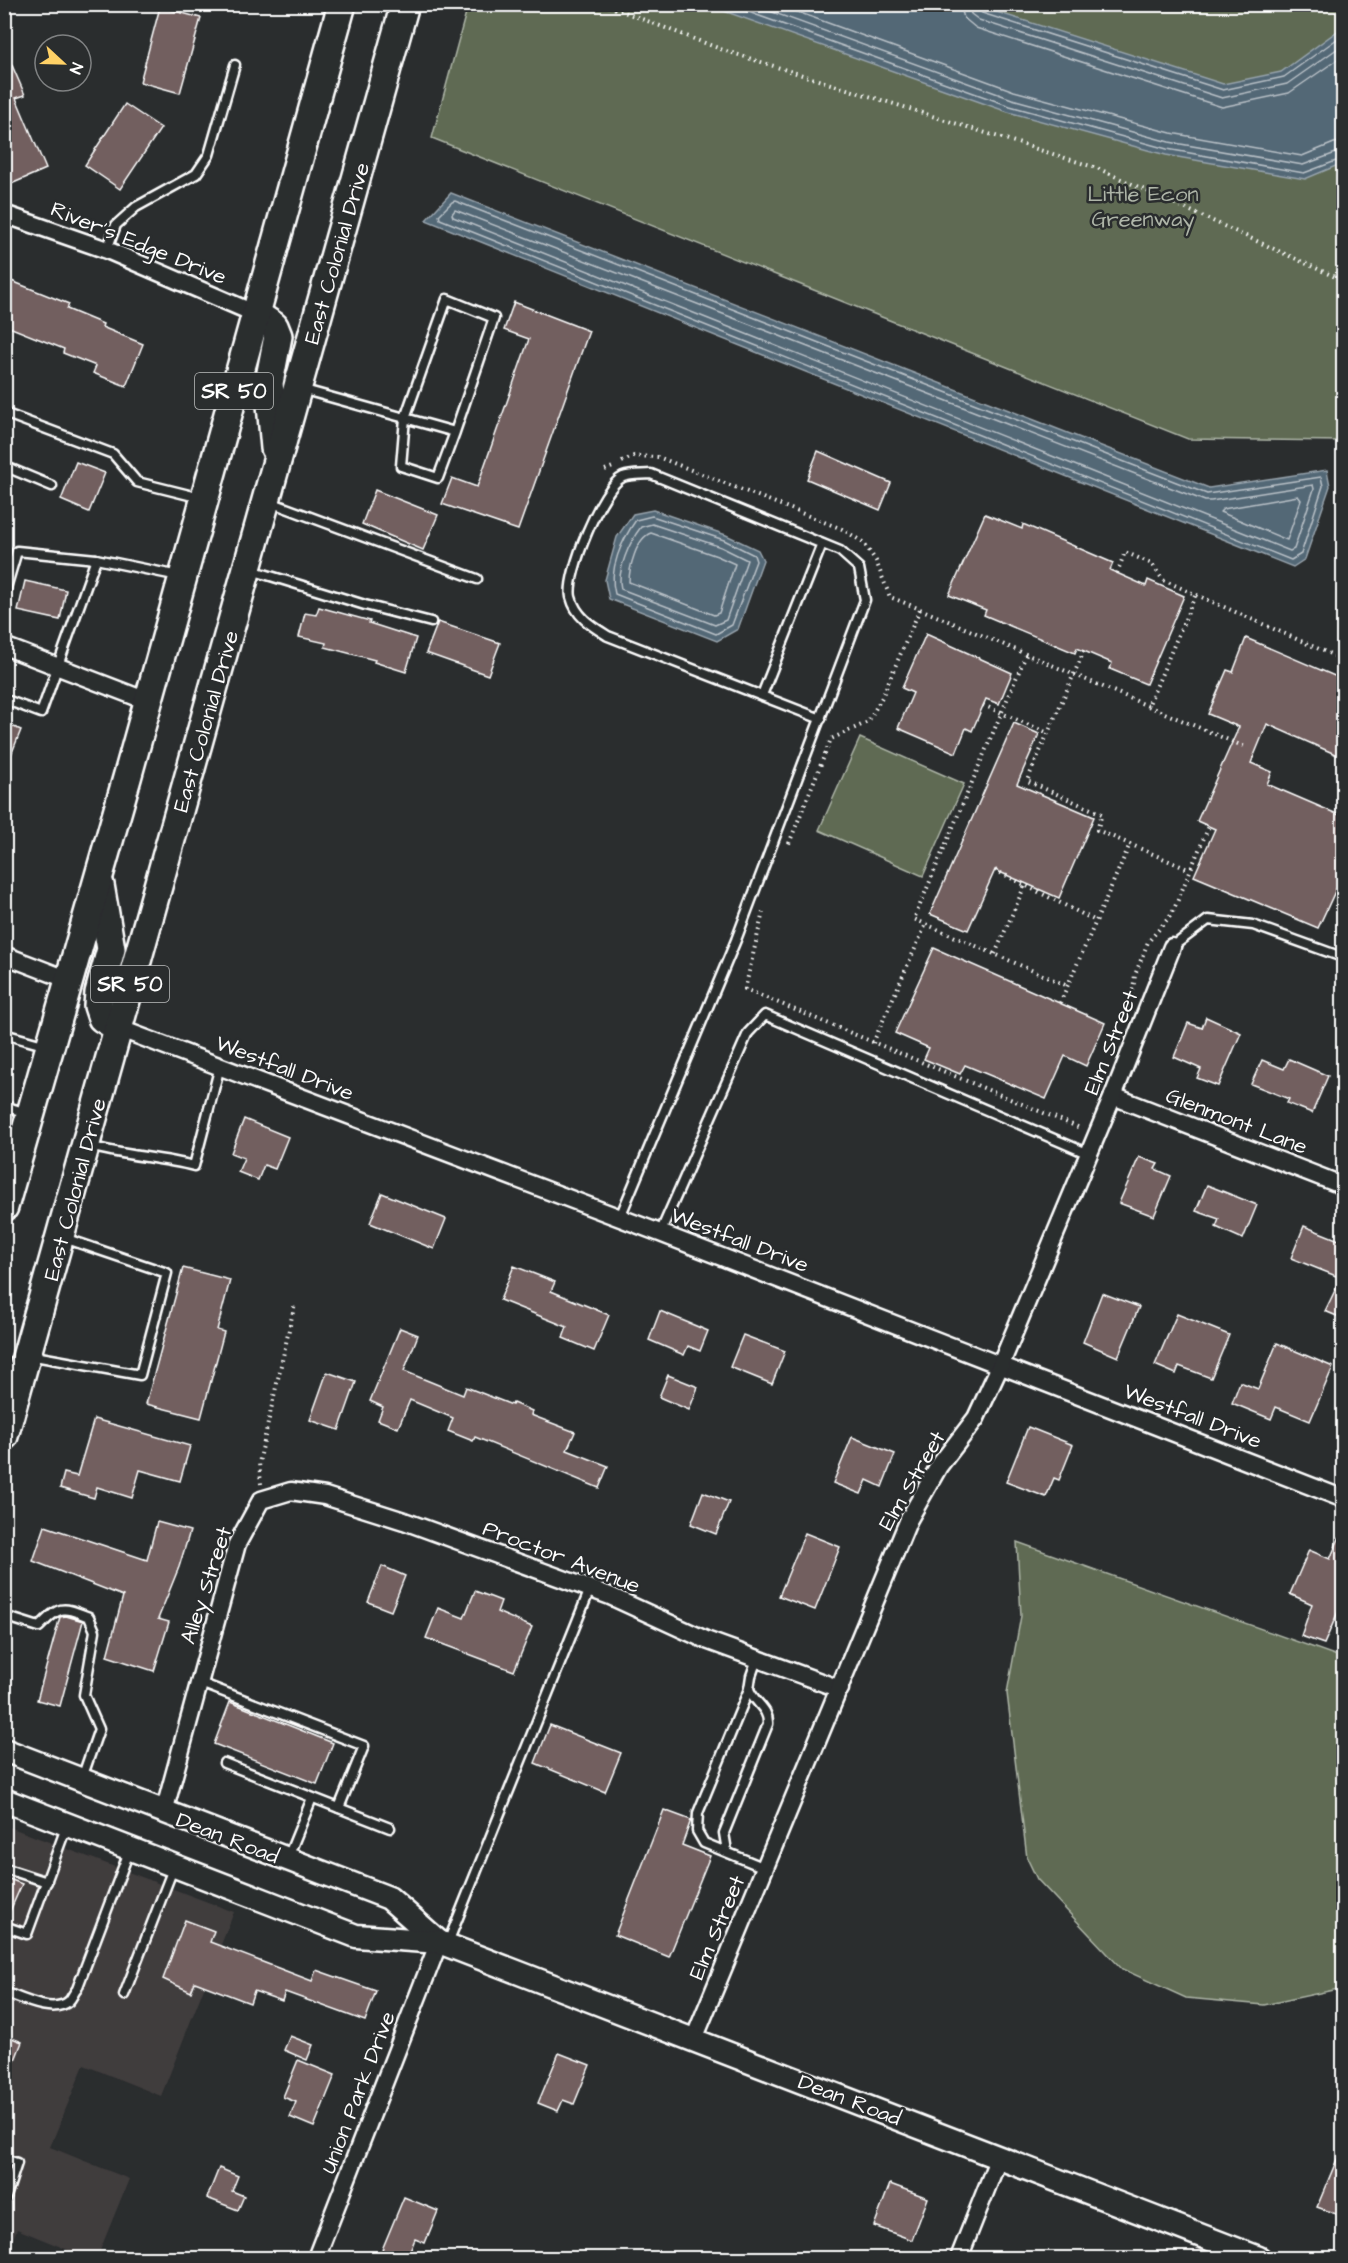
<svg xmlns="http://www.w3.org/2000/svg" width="1348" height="2263" font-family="'Architects Daughter',sans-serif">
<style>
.built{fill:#403c3d}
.green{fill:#5e6b52;stroke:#aeb5a8;stroke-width:1.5}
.water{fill:#536776;stroke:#98a4ad;stroke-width:1.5}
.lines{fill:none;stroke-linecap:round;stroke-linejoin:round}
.shore{stroke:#bac2c8;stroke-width:1.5}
.building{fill:#725f5f;stroke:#fff;stroke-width:1.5}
.service-casing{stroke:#fff;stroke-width:13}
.minor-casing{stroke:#fff;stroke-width:21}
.secondary-casing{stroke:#fff;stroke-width:27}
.trunk-casing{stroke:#fff;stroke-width:32}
.path{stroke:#fff;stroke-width:4;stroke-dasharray:1.5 4.5;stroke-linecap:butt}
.service{stroke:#2a2d2e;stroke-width:8}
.minor{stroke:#2a2d2e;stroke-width:16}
.secondary{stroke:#2a2d2e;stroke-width:22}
.trunk{stroke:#2a2d2e;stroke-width:27}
.labels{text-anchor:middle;stroke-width:5;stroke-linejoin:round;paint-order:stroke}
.shield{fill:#2a2d2e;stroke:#bfc0c0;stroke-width:1.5}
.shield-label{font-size:21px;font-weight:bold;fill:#fff}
.park-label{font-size:22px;fill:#aeb5a8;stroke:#2a2d2e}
.street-label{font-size:22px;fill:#fff;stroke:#2a2d2e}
</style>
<rect width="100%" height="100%" fill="#2a2d2e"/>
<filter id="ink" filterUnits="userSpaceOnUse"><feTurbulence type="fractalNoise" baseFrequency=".0167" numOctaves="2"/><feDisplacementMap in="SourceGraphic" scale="12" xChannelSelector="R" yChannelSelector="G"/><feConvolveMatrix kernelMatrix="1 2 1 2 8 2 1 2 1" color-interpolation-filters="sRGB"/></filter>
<g filter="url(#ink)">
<path class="built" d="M4 1825 234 1912 161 2096 84 2065 50 2147 129 2179 97 2258H88L17 2229 5 2258Z"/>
<g class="green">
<path d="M468 5H1343V441L1188 439 432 138Z"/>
<path d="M860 738 964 784 923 876 819 830Z"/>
<path d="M1017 1542 1343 1658V1988L1264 2005 1186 1998 1122 1969 1037 1879 1027 1858 1007 1693 1021 1616Z"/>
</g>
<g class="water">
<path d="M707 5H975L1223 84 1281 72 1343 27V163L1305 179 1166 155 1008 112Z"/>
<path d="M451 193 1209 488 1327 470 1330 486 1305 559 1293 567 426 220Z"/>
<path d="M653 510 726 535 758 550 763 560 738 629 717 641 609 599 605 580 617 537 633 514Z"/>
</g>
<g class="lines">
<g class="shore">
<path d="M726 4 1010 106 1167 149 1304 173 1344 158"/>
<path d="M750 4 1012 99 1169 142 1303 165 1344 150"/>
<path d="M776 4 1014 91 1171 133 1302 156 1334 143 1344 141"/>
<path d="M960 4 964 18 976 28 1222 107 1289 93 1344 55"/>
<path d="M969 4 971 14 979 20 1222 98 1287 84 1344 44"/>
<path d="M977 4 978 10 982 13 1223 90 1284 77 1344 34"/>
<path d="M455 201 1207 494 1321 477 1323 486 1301 554 1291 560 440 219 439 215 452 202Z"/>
<path d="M455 210 1205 501H1211L1313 485 1314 489 1294 549 1290 551 453 217 452 214Z"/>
<path d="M1298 496 1301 500 1287 540 1220 512 1223 509Z"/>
<path d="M652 516 724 540 754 555 756 561 732 625 716 634 615 594C608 569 622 540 636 520Z"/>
<path d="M652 524 721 547 747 560 726 620 715 625 621 589C616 571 630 541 641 527Z"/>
<path d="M651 533 717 556 735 564 719 613 714 615 629 582C629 569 636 538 651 533Z"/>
</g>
</g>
<g class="building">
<path d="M160 7 201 18 180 93 140 82Z"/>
<path d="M4 47 25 95 16 98 46 169 4 187Z"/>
<path d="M125 104 161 128 120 189 85 165Z"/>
<path d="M4 278 69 304 67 309 103 324 102 327 143 344 126 386 93 373 96 366 63 353 64 349 4 325Z"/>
<path d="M514 302 589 331 518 530 442 504 452 478 477 487 529 339 504 330Z"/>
<path d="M818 451 891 483 880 510 807 479Z"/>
<path d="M76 462 105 473 89 512 61 500Z"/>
<path d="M375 490 438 515 423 550 362 524Z"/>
<path d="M985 514 1022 529 1023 524 1113 563 1110 570 1146 586 1148 580 1184 596 1146 684 1110 669 1112 663 1077 648 1075 653 984 615 986 610 949 595Z"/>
<path d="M25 581 66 590 60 620 18 611Z"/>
<path d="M319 607 370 621 369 623 416 638 406 672 374 662 375 660 325 647 326 643 299 637 305 613 316 615Z"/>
<path d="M438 622 500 643 488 675 426 653Z"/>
<path d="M926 634 1012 673 999 704 986 699 972 731 966 728 956 753 898 728 913 693 902 688Z"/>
<path d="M1246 638 1344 680V758L1267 724 1251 763 1272 772 1267 784 1344 817V872L1318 928 1194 876 1215 829 1197 821 1239 727 1208 714 1227 670 1233 672Z"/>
<path d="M4 723 21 730 5 770H4Z"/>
<path d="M1014 723 1039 734 1017 784 1094 817 1059 898 995 870 968 930 930 914Z"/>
<path d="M934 948 1105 1023 1086 1066 1065 1056 1046 1099 965 1065 960 1074 924 1059 929 1048 895 1033Z"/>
<path d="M1206 1017 1241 1033 1218 1086 1197 1078 1201 1069 1174 1057 1188 1023 1202 1028Z"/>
<path d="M1289 1059 1328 1076 1312 1113 1287 1103 1289 1099 1251 1084 1262 1060 1284 1069Z"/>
<path d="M244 1119 288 1137 275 1169 264 1165 258 1180 238 1172 244 1158 231 1153Z"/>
<path d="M1139 1157 1158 1164 1155 1169 1171 1176 1154 1216 1119 1203Z"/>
<path d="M1207 1185 1257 1205 1243 1239 1216 1227 1219 1219 1196 1211Z"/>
<path d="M382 1193 446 1219 434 1249 370 1223Z"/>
<path d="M1304 1226 1344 1242V1257L1336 1276 1291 1258Z"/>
<path d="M514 1266 555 1282 551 1291 609 1315 594 1351 563 1338 567 1327 500 1300Z"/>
<path d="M183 1268 230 1280 217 1330 224 1332 201 1418 146 1404Z"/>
<path d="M1344 1272V1319L1325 1311Z"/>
<path d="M1102 1293 1139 1307 1118 1357 1083 1342Z"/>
<path d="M660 1311 708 1331 700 1351 688 1346 684 1355 649 1340Z"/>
<path d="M1177 1314 1229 1335 1211 1378 1179 1366 1176 1374 1155 1365Z"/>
<path d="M400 1328 418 1335 404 1371 463 1395 466 1387 512 1405 513 1403 532 1411 531 1415 575 1432 567 1450 608 1466 599 1488 475 1437 473 1441 448 1431 453 1418 410 1400 398 1428 378 1420 383 1407 370 1401Z"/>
<path d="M743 1335 785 1351 772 1384 730 1367Z"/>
<path d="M1277 1343 1333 1367 1310 1421 1276 1407 1271 1419 1232 1403 1240 1382 1258 1389Z"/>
<path d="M327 1372 356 1382 339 1430 310 1420Z"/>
<path d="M668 1375 698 1387 689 1410 659 1397Z"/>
<path d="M94 1419 190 1446 180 1481 140 1470 132 1498 97 1487 94 1498 60 1488 64 1473 77 1476Z"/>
<path d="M1028 1427 1073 1445 1059 1480 1054 1478 1046 1497 1006 1482Z"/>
<path d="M852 1437 895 1454 882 1487 867 1480 861 1494 833 1483Z"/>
<path d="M703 1492 729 1502 716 1534 691 1524Z"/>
<path d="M157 1522 190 1531 179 1567 158 1619 169 1622 154 1671 107 1656 123 1596 33 1561 45 1526 147 1560Z"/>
<path d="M1344 1527V1598L1324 1644 1301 1636 1312 1604 1290 1594 1309 1550 1330 1559Z"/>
<path d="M805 1533 840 1547 815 1610 779 1596Z"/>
<path d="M382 1566 405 1576 391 1611 368 1602Z"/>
<path d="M475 1591 501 1601 497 1612 532 1627 514 1671 426 1638 438 1608 464 1618Z"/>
<path d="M66 1616 83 1621 60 1706 37 1700 60 1617Z"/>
<path d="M230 1702 333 1743 317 1784 214 1744Z"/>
<path d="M550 1725 621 1753 605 1792 535 1763Z"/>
<path d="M664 1810 691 1820 682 1845 710 1856 669 1957 615 1935Z"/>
<path d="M4 1877 22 1884 6 1920H4Z"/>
<path d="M185 1920 214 1931 210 1942 312 1981 316 1970 376 1991 365 2021 285 1992 282 2001 254 1991 250 2003 195 1982 191 1992 163 1979Z"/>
<path d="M4 2035 22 2042 6 2083H4Z"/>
<path d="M290 2036 313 2045 307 2060 284 2050Z"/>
<path d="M559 2053 590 2065 574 2104 563 2100 558 2111 538 2103Z"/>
<path d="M298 2060 335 2075 314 2127 290 2117 296 2102 283 2097Z"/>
<path d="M1343 2145H1344V2217L1317 2207Z"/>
<path d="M219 2168 238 2176 232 2191 244 2196 238 2210 207 2198Z"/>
<path d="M890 2184 928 2198 912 2240 874 2226Z"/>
<path d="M404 2197 438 2211 425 2243 415 2239 407 2259H397L381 2252Z"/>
</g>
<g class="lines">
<g class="service-casing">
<g id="service">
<path d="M107 250 116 225 136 207 196 174 209 155 235 65"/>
<path d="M301 389 455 432 494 318 447 299 405 418 401 466 438 478 455 432"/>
<path d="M4 413 113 454 137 482 201 498"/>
<path d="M4 466 52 486"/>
<path d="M270 502 477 579"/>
<path d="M251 570 365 605 431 622"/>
<path d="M4 595 17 551 96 559"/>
<path d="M762 695 822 544"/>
<path d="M4 699 41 713 96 559 179 576"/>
<path d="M1172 947 1208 920 1253 925 1342 957"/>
<path d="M4 1034 47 1046"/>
<path d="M4 1106 27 1113"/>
<path d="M90 1146C124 1156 159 1157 194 1166L220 1066"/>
<path d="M620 1217 736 940 865 600 859 568 840 551 651 474C642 475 631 474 623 477 602 486 566 575 571 597 576 617 592 626 608 636L821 719"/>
<path d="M660 1233 748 1033 765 1015 1089 1154"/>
<path d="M29 1355 140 1375 167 1273 64 1238"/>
<path d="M4 1616 39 1627C61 1605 61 1606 89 1617L95 1631 84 1695 99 1729 82 1778"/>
<path d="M757 1659 751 1676 749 1689 698 1813 697 1831 704 1843 765 1868"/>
<path d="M198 1682 364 1746 339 1808"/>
<path d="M224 1763 390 1828"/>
<path d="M727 1851 724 1833 768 1724C769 1708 754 1703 749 1689"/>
<path d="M288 1857 312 1798"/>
<path d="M4 1868 47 1882"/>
<path d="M4 1926 27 1934 67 1825"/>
<path d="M447 1945 590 1589"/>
<path d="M4 1992C21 1998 53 2015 69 2001 72 1998 74 1992 77 1989L130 1849"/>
<path d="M124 1995 174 1866"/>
<path d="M4 2159 17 2163 4 2203"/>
</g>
</g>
<g class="minor-casing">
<g id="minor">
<path d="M4 214 107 250 256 314"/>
<path d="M4 646 147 701"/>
<path d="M4 955 69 980"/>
<path d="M118 1028 660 1233 1344 1499"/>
<path d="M1113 1096 1344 1186"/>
<path d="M164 1812 237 1544 261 1500 291 1491 325 1496 404 1521 610 1596 706 1640 840 1689"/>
<path d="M694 2039 909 1519 939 1466 976 1418 1001 1364 1113 1096 1172 947"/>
<path d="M316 2258 439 1942"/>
<path d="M959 2258 999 2157"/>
</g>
</g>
<g class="secondary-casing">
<g id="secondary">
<path d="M4 1750 389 1898 439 1942"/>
<path d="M4 1800 356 1936 439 1942 1259 2258"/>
</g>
</g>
<g class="trunk-casing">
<g id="trunk">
<path d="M256 314 274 326 278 336 269 383 275 448"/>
<path d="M100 885 111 949 99 993 98 1006 102 1018 118 1028"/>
<path d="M4 1207 127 778 342 4"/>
<path d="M4 1436 405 4"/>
</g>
</g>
<g class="path">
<path d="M603 4 723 50 1097 168 1344 281"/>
<path d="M622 462 634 456 658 457 842 529 863 542 876 561 890 597 920 609 882 697 868 722 831 739 788 846"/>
<path d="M605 470 613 467"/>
<path d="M1117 573 1125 552 1152 564 1163 580 1344 660"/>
<path d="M1195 596 1148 706 1245 747"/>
<path d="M920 609 1148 706"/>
<path d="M1084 651 1027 781 1102 814 1097 830 1190 870"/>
<path d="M1026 655 914 919 1068 986"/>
<path d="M983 705 1048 733"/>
<path d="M995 870 1096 921"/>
<path d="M763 912 745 989 1080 1128"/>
<path d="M995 954 1025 885"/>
<path d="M1132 996 1135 975 1148 942 1172 914 1209 826"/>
<path d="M1060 1003 1130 844"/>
<path d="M873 1043 926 924"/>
<path d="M261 1484 259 1463 295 1303"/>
</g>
<use href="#service" class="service"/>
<use href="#minor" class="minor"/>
<use href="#secondary" class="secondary"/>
<use href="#trunk" class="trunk"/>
</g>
</g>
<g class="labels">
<g class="shield">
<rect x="195" y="373" width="78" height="36" rx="4.5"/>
<rect x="91" y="966" width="78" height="36" rx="4.5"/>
</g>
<g class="shield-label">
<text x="234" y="398">SR 50</text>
<text x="130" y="991">SR 50</text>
</g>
<g class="park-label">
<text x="1143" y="201">Little Econ<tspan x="1143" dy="25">Greenway</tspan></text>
</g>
<g class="street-label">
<text transform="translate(139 242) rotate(22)" y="8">River's Edge Drive</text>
<text transform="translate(336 253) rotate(-74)" y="8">East Colonial Drive</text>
<text transform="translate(205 721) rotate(-74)" y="8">East Colonial Drive</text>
<text transform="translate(1110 1042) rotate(-68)" y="8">Elm Street</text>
<text transform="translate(285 1067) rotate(21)" y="8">Westfall Drive</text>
<text transform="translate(1237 1120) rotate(21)" y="8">Glenmont Lane</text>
<text transform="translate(74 1189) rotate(-75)" y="8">East Colonial Drive</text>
<text transform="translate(740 1239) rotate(21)" y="8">Westfall Drive</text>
<text transform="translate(1193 1415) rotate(21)" y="8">Westfall Drive</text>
<text transform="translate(911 1480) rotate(-60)" y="8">Elm Street</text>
<text transform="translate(562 1556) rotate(21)" y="8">Proctor Avenue</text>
<text transform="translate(205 1585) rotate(-72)" y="8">Alley Street</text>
<text transform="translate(228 1837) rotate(21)" y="8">Dean Road</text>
<text transform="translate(716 1927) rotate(-67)" y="8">Elm Street</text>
<text transform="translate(357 2092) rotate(-69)" y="8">Union Park Drive</text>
<text transform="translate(850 2099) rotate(21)" y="8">Dean Road</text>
</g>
</g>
<rect width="1348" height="2263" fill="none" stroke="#2a2d2e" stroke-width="24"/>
<rect x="12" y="12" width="1324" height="2239" fill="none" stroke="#fff" stroke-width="2" filter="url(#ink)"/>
<g transform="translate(63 63) rotate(112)"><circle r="28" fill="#2a2d2e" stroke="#7f8182" stroke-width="1.5"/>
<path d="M0-4.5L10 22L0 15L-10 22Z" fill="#ffd166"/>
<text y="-9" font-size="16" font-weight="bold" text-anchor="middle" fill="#ffffff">N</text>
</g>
</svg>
